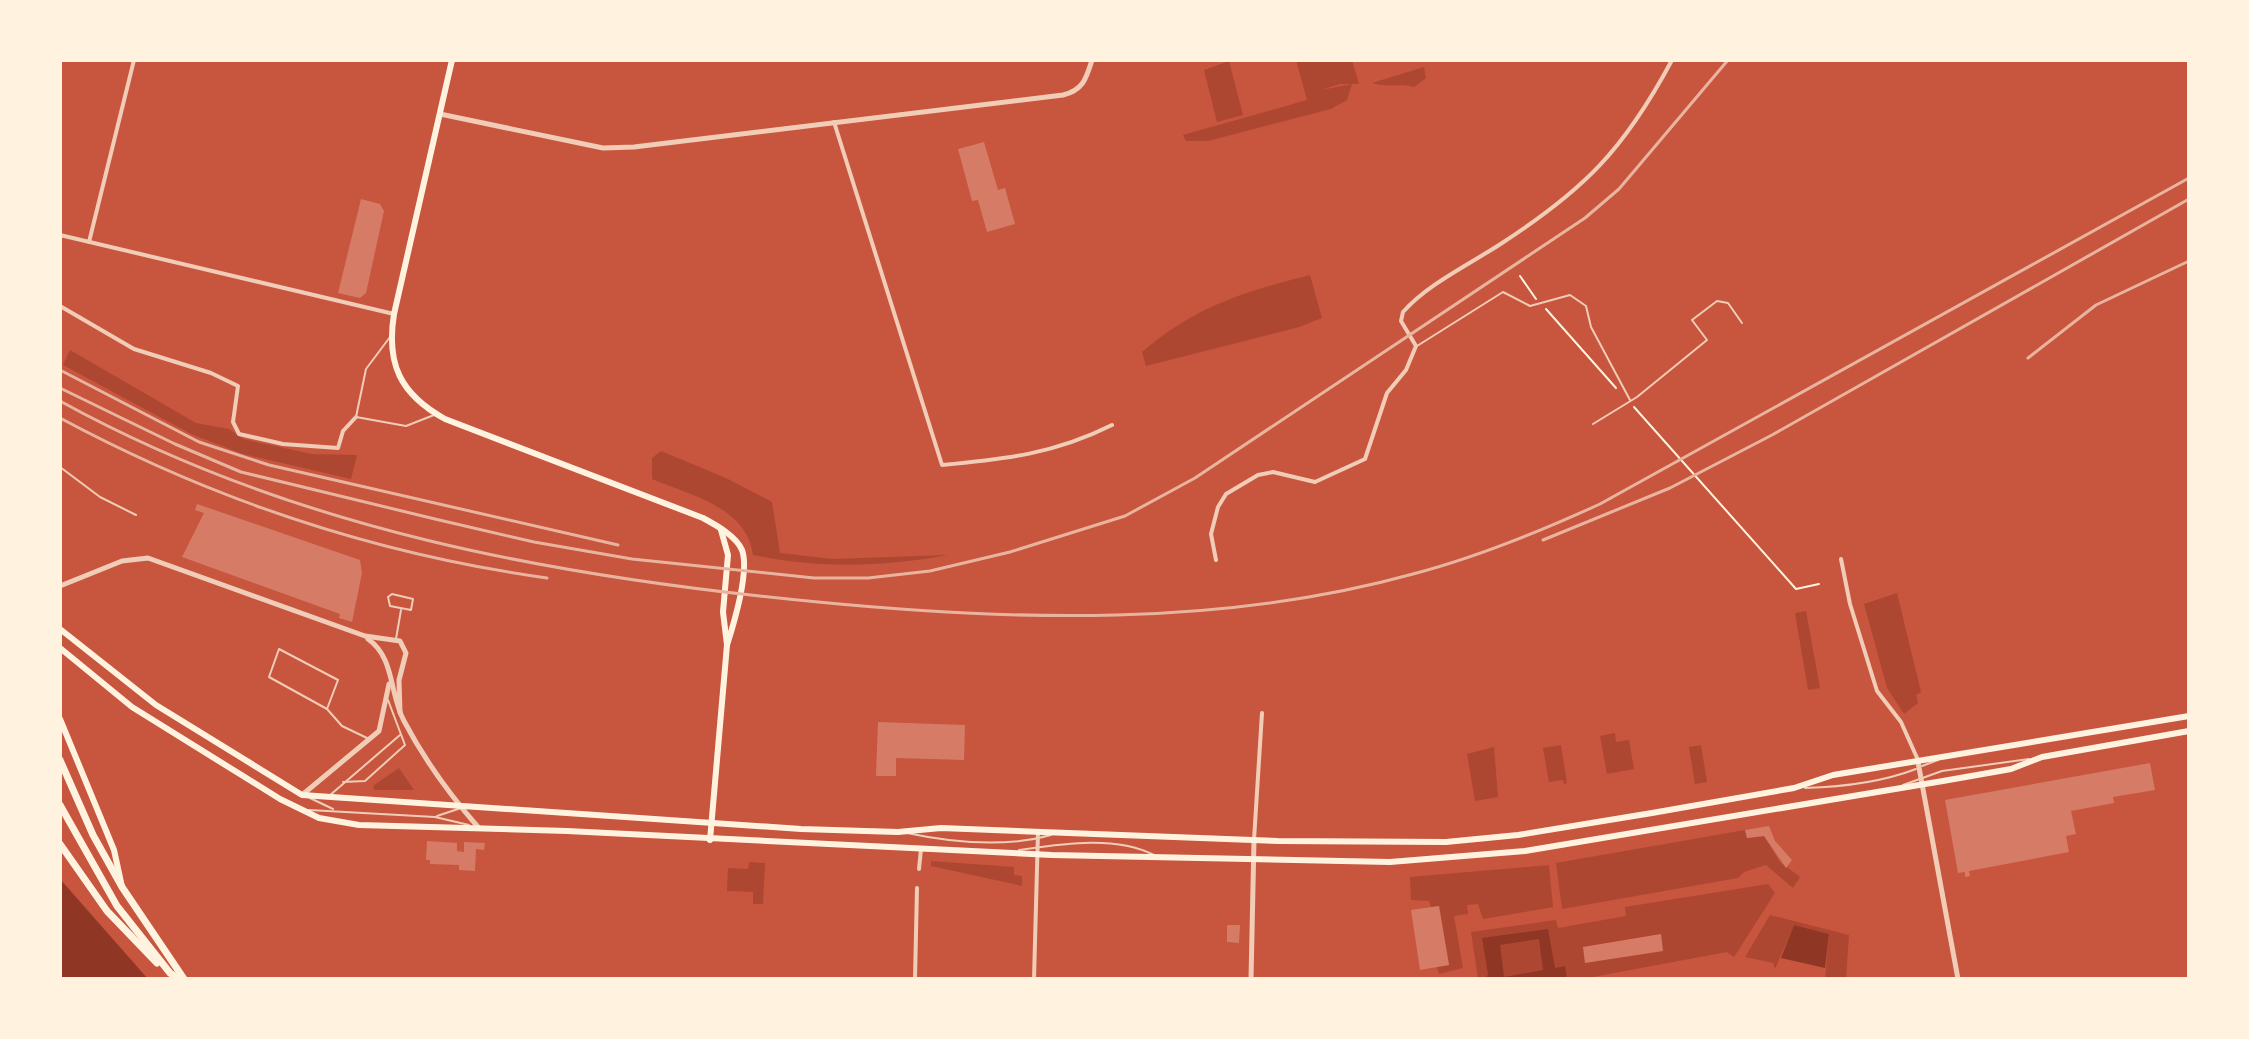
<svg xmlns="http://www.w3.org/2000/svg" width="2249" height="1039" font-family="Lato,sans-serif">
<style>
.green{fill:#ae4732}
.water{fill:#8f3625;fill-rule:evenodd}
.building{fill:#d67c66}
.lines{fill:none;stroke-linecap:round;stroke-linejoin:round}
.path{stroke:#fff3e0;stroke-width:2}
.service{stroke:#f1ccb7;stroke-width:2}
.minor{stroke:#f1ccb7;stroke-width:4}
.tertiary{stroke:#f1ccb7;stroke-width:5}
.secondary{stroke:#fff3e0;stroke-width:6}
.primary{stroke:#fff3e0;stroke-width:7}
.rail{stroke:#e9b49f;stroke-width:3}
</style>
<rect width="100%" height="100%" fill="#c8553d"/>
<g class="green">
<path d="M1296 60H1352L1359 84H1340L1321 90 1352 84 1347 100 1331 109 1208 141H1186L1183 135 1307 100Z"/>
<path d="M1229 61 1243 115 1217 122 1204 70Z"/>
<path d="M1424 67 1426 78 1414 87C1398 83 1389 88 1372 83Z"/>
<path d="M1310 275 1322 318 1299 327 1146 366 1142 352C1195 306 1244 292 1310 275Z"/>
<path d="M70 350 196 423 229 429 243 439 312 454 357 455 351 479 243 454 191 434 63 365Z"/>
<path d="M661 451 726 478 772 502 780 553 833 559 948 555C881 567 820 569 753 555 747 507 690 495 652 479V458Z"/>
<path d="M1897 593 1921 692 1916 695 1918 703 1904 714 1887 688 1864 604Z"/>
<path d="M1806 611 1820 688 1808 690 1795 613Z"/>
<path d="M1615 733 1616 742 1629 740 1634 769 1607 774 1600 736Z"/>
<path d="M1561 745 1567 783 1564 784 1563 780 1549 782 1543 748Z"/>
<path d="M1701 745 1707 782 1695 784 1689 747Z"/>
<path d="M1494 747 1498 797 1475 801 1467 754Z"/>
<path d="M399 768 414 790H374L373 786Z"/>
<path d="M1745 830 1747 838 1764 836 1780 862 1800 877 1793 888 1766 865 1744 872 1738 878 1562 909 1556 863Z"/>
<path d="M931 861 1014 867V875L1022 876V886L931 866Z"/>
<path d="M749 862 765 863 763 904H753V892L727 891 728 868 748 869Z"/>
<path d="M1549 865 1553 907 1483 919 1478 904 1467 905 1468 914 1454 916 1463 968 1439 974 1437 967 1449 965 1439 906 1431 907 1429 901 1411 900 1410 877Z"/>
<path d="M1768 884 1775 893 1734 957 1727 952 1582 979H1478L1471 932 1556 920 1558 928 1626 916 1625 907Z"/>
<path d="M1770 915 1849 935 1846 979H1825L1829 934 1794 925 1775 969 1773 963 1745 957Z"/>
</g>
<g class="water">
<path d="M60 879 148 979H60Z"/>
<path d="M1794 925 1829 934 1825 968 1781 958Z"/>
<path d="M1548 929 1555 968 1565 966 1567 979H1486L1488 974 1482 938ZM1539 939 1543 970 1504 977 1500 945Z"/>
</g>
<g class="building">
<path d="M984 142 998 190 1005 188 1015 224 987 232 978 200 972 201 958 149Z"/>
<path d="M361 199 380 204 384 211 366 293 360 298 338 293Z"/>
<path d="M197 504 360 560 362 573 352 622 339 618 340 614 182 557 204 513 195 510Z"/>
<path d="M878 722 965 725 964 760 896 758V776H876Z"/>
<path d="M2150 763 2155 790 2113 797 2114 803 2071 811 2076 834 2066 836 2069 852 1969 871 1970 876 1965 877V872L1958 873 1945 800Z"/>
<path d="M1769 826 1775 841 1792 860 1786 868 1764 836 1747 838 1745 830Z"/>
<path d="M427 841 457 843V851L464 852V842L485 843 484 850 476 849 475 871 459 870V865L430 864V860H426Z"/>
<path d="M1439 906 1449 965 1420 970 1411 910Z"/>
<path d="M1227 925H1240L1239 943 1227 942Z"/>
<path d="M1661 934 1663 951 1585 963 1583 947Z"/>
</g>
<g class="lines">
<g class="path">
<path d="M1520 276 1536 299"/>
<path d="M1546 309 1616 388"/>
<path d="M1634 407 1796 589 1819 584"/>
</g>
<g class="service">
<path d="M390 337 366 369 356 417 406 426 434 415"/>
<path d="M1417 346 1503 292 1530 306 1570 295 1586 306 1591 327 1630 400"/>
<path d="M1593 424 1637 397 1707 340 1692 320 1717 301 1728 303 1742 323"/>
<path d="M60 467 100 497 136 515"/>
<path d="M392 594 413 599 411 610 390 606 388 597Z"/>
<path d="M396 639 401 610"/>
<path d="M327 709 338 680 279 649 269 677 327 709 342 726 367 738"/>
<path d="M1922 766 1938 760"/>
<path d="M343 782 365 781 405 745 388 700"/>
<path d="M1903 785 1942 771 2029 759"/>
<path d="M1805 788C1841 787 1882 782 1916 769"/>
<path d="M329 796 400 735"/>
<path d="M310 798 333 809"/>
<path d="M309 810 435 817 469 825"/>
<path d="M437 816 461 808"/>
<path d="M907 833C954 843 1004 848 1051 835"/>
<path d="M1019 850C1061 844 1115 835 1154 855"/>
</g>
<g class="minor">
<path d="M834 122 942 465C1006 459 1054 454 1112 425"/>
<path d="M60 235 394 314"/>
<path d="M89 242 134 60"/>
<path d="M60 306 134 349 211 373 238 386 233 422 239 434 283 444 338 448 343 431 356 417"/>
<path d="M1841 559 1850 604 1877 691 1901 722 1918 760"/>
<path d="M1216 560 1211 534 1218 507 1226 494 1258 475 1273 472 1315 482 1365 459 1387 393 1406 370 1416 346 1401 321 1403 312C1428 284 1468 265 1499 245 1584 190 1624 150 1672 60"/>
<path d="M1254 840 1262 713"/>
<path d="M919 869 921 849"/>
<path d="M915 979 917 888"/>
<path d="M1034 979 1038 832"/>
</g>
<g class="tertiary">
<path d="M440 114 603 148 634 147 1063 95C1083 90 1086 79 1092 60"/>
<path d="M60 586 122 561 148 558 365 636 400 641 406 653 399 680 400 713"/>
<path d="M368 639C395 658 389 693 404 721 424 759 450 795 478 827"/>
<path d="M1918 762 1958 979"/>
<path d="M302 795 379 731 389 684"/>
<path d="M1251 979 1254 840"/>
</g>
<g class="secondary">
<path d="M452 60 394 314C386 364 400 394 445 419L703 518C716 525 736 536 742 550 750 572 734 623 727 645"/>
<path d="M60 629 156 705 302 795 801 829 898 832 941 828 1278 841 1446 842 1518 835 1652 813 1794 788 1833 775 2189 716"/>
<path d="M60 648 132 707 280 799 319 818 359 825 567 831 1052 855 1390 862 1525 851 1943 781 2011 769 2042 757 2189 731"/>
<path d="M60 719 114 850 122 887"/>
<path d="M710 840 727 645 723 612 728 555 721 530"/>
</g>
<g class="primary">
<path d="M60 760 93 835 122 887 184 979"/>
<path d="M60 805 117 906 170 973 179 979"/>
<path d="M60 844 107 911 157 963"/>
</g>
<g class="rail">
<path d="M2028 358 2096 305 2189 261"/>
<path d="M60 370 199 442 269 465 618 545"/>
<path d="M60 388 175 444 241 472 435 519 534 542 632 559 814 578H868L930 571 1010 552 1125 516 1195 478 1585 218 1619 189 1728 60"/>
<path d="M60 401C294 530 555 577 818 602 1013 621 1222 627 1413 574 1478 557 1539 532 1600 504L2189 178"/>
<path d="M60 418C213 500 375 554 547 578"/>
<path d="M1543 540 1670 488 1772 435 2189 199"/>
</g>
</g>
<rect width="2249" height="1039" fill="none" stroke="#fff3e0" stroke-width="124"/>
</svg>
